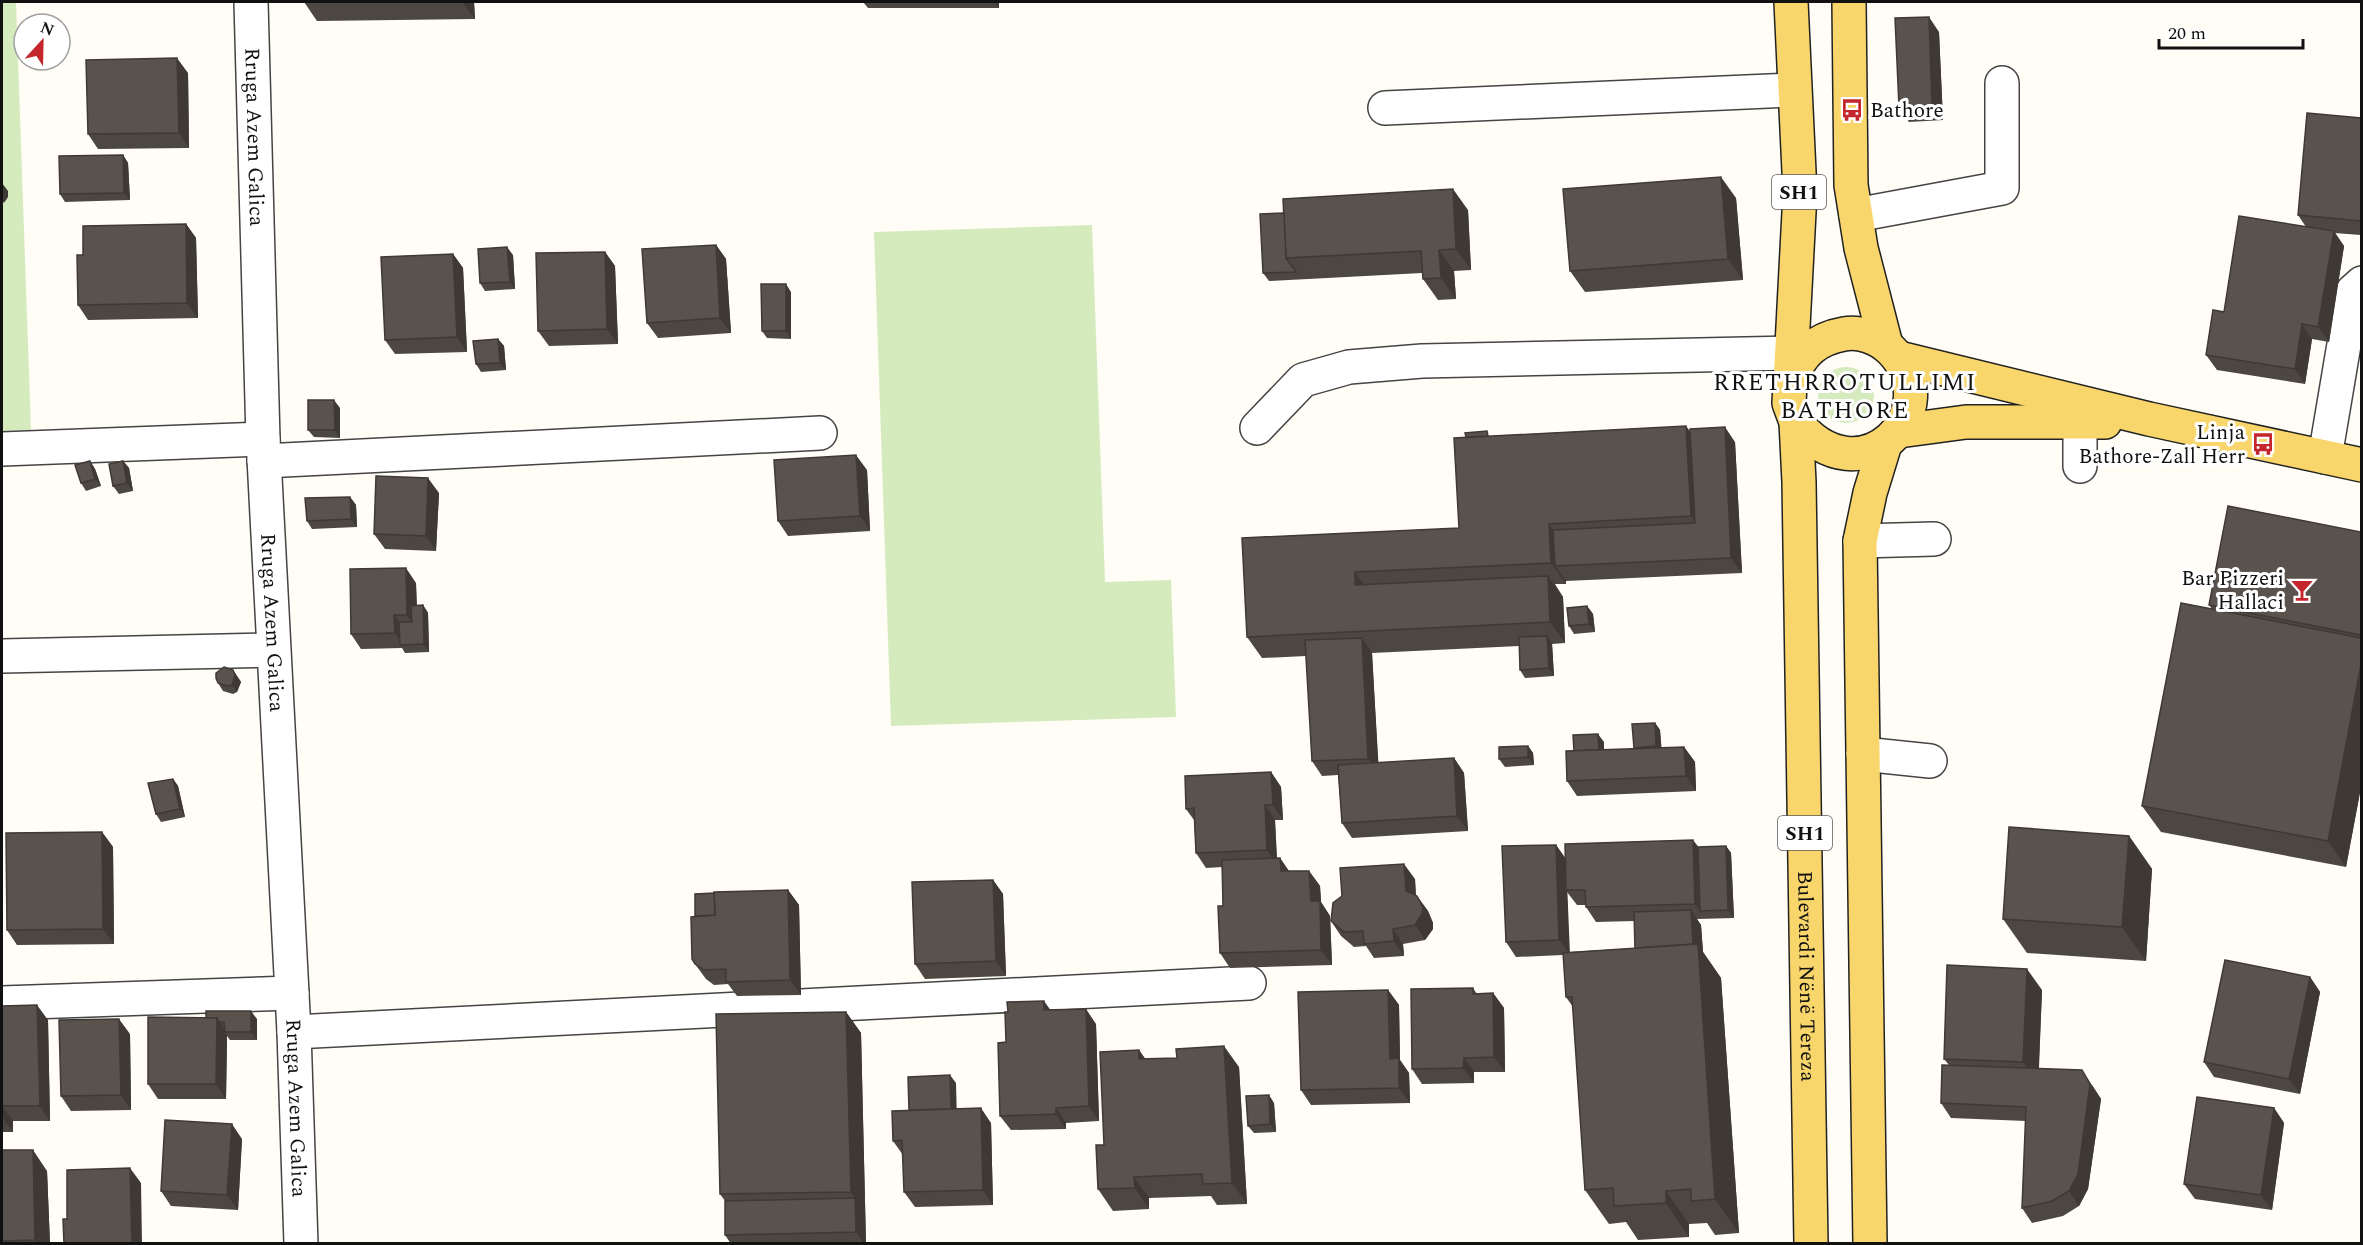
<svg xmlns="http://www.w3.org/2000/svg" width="2363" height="1245" font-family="Spectral,serif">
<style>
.green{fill:#d5ebbd}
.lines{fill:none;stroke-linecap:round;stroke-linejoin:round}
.minor-casing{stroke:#444;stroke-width:36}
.major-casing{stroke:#222;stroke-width:36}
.minor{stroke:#fff;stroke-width:33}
.major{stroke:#f9d66b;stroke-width:33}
.wall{fill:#4d4742;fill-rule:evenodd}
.shaded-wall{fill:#3f3936}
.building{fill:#5a524d;stroke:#3f3936;stroke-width:1.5}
.labels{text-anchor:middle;stroke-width:6;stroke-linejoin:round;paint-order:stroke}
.shield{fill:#fff;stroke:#585858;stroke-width:1.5}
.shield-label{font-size:20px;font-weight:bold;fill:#111}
.poi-label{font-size:21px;fill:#111;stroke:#fff;text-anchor:end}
.street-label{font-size:21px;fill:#111;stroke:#fff}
.quarter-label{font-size:24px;letter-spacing:1.5px;fill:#111;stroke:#fff}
</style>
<rect width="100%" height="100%" fill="#fffdf5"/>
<g class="green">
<path d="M2 2H16L31 430 2 431Z"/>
<path d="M1092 225 1105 582 1171 580 1176 717 891 726 874 232Z"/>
<circle cx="1846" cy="395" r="28"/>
</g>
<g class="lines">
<g class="minor-casing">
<g id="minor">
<path id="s1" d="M251 2 263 439 294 1032 301 1244"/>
<path d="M1385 108 1793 90"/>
<path d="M1856 215 2002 188V83"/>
<path d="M2080 423V466"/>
<path d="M1257 428 1303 380 1349 367 1422 361 1792 353"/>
<path d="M2 449 263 439"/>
<path d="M2325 457 2353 291 2362 283"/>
<path d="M264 461 820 433"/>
<path d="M1860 541 1934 539"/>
<path d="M2 656 273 650"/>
<path d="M1863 754 1930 761"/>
<path d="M2 1003 292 993"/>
<path d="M294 1032 1249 983"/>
</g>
</g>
<g class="major-casing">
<g id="major">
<path id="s2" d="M1791 2 1800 193 1789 403 1796 422 1799 482 1811 1244"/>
<path d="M1849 2 1851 185 1861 248 1886 345"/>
<path d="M1899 358 2149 419 2362 465"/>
<path d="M1791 379C1801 353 1816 339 1844 334 1860 331 1878 338 1890 349 1952 410 1860 503 1796 422"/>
<path d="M1899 431 1966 422H2105"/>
<path d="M1870 1244 1860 541 1870 493 1885 444"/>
</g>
</g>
<use href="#minor" class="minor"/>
<use href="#major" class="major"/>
</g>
<g class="wall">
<path d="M304 2H474L475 19 317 21Z"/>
<path d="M863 2H999V8H868Z"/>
<path d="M1939 32 1943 120 1909 122 1899 107Z"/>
<path d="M188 73 189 148 98 149 88 134Z"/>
<path d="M2361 118V235L2334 233 2344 246 2329 342 2312 339 2305 384 2217 370 2206 355 2224 312 2306 227 2298 215Z"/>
<path d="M123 155 128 163 130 200 65 202 60 194Z"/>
<path d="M1736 198 1743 280 1585 292 1570 271Z"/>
<path d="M1468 210 1471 270 1454 271 1456 299 1438 300 1423 279 1422 273 1269 281 1263 273 1260 214Z"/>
<path d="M186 224 196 238 198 318 88 320 78 305 83 255Z"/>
<path d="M716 245 726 259 731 333 658 338 647 323Z"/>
<path d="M605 252 615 266 618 344 549 346 538 331Z"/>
<path d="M453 254 463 268 467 352 395 354 385 340Z"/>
<path d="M513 255 515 289 485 291 480 283Z"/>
<path d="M791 292V339L767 338 762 331Z"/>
<path d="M498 339 504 346 506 370 481 372 476 364Z"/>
<path d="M340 408V438L314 437 308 430Z"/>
<path d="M1686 426 1690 432 1735 442 1742 573 1566 581V584H1555L1563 597 1565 643 1552 644 1554 676 1525 678 1520 670 1519 646 1372 653 1378 763 1454 758 1464 773 1468 831 1352 838 1342 823 1338 775 1322 776 1312 761 1306 656 1262 658 1247 637 1242 538 1459 528 1490 436Z"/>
<path d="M90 461 95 469 101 486 86 491 81 483Z"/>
<path d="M123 461 129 468 133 491 119 494 113 486Z"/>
<path d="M867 470 870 531 788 536 778 521Z"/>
<path d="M439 493 436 551 385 549 374 534Z"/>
<path d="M350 497 356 505 357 527 312 529 307 521Z"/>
<path d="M2361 532V787L2346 867 2161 832 2142 806 2212 609 2209 605Z"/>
<path d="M416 583 417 605H423L428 613 429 652 405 653 402 648 361 649 351 634Z"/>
<path d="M1587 606 1593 614 1595 632 1574 634 1569 626Z"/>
<path d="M233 670 241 682 237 692 233 694 223 691 218 683Z"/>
<path d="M1655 723 1660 730 1661 748 1684 747 1695 762 1696 791 1577 796 1567 781 1574 751 1604 742V750L1634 749Z"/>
<path d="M1528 746 1533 753 1534 765 1505 767 1499 759Z"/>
<path d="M1271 772 1281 787 1283 820H1275L1277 858H1280L1289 871H1309L1320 886 1321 902 1330 916 1332 965 1230 968 1220 953 1223 906 1222 867 1206 868 1196 853 1194 820 1186 809Z"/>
<path d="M173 779 178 786 185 817 161 822 156 814Z"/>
<path d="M102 832 113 847 114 944 17 945 7 930Z"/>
<path d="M2129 836 2152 869 2146 961 2027 953 2003 919Z"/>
<path d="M1556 845 1565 858 1698 847 1726 846 1731 853 1734 918 1697 919 1701 925 1703 952 1721 978 1739 1233 1715 1235 1707 1223 1689 1224V1237L1638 1240 1626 1222 1609 1224 1585 1190 1573 1007 1566 997 1563 955 1516 957 1506 942ZM1567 892 1577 905H1586V907L1596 922 1634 921 1635 948 1569 952Z"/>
<path d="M1415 879 1416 895 1428 911 1433 923V929L1425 940 1403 944 1404 956 1374 958 1366 946 1354 947 1341 936 1331 921Z"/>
<path d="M993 880 1003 894 1006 976 925 979 915 964Z"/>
<path d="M788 890 799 905 801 995 737 996 728 984 714 985 706 979 695 964V917Z"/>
<path d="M2310 977 2320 992 2300 1094 2214 1077 2204 1062Z"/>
<path d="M1473 988 1477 994 1493 993 1504 1008 1505 1072H1474V1083L1422 1084 1412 1069Z"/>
<path d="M1388 990 1399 1005 1400 1060 1409 1073 1410 1103 1311 1105 1301 1090Z"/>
<path d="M2042 990 2039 1068 2092 1085 2101 1099 2088 1189 2079 1206 2063 1216 2032 1223 2022 1208 2026 1121 1951 1118 1941 1103 1949 1065 1944 1059Z"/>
<path d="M2 1006 48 1020 50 1121H13V1132H2Z"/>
<path d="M1050 1010 1096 1024 1099 1121 1066 1123V1129L1011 1130 1000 1116 1006 1042Z"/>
<path d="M846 1012 861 1033 866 1244H731L725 1235V1201L720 1194Z"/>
<path d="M148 1017 257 1019V1040H230L227 1036 226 1099H158L148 1084Z"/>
<path d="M130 1034 131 1110 71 1111 61 1096Z"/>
<path d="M1139 1050 1145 1059 1239 1067 1247 1204 1217 1205 1211 1196 1149 1198V1209L1113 1211 1098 1189 1104 1145Z"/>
<path d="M956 1083V1109L991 1123 993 1205 915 1207 904 1192 903 1155 893 1141Z"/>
<path d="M1274 1103 1276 1132 1254 1133 1248 1126Z"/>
<path d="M2274 1108 2284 1123 2272 1210 2195 1199 2184 1184Z"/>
<path d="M242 1139 238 1210 171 1206 161 1191Z"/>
<path d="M2 1150 47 1171 50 1244H2Z"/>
</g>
<g class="shaded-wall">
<path d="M462 2H474L475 19Z"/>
<path d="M995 2H999V8Z"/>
<path d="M1929 17 1939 32 1943 120 1932 106Z"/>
<path d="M177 58 188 73 189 148 179 133Z"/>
<path d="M123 155 128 163 130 200 124 193Z"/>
<path d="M1721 177 1736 198 1743 280 1728 259Z"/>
<path d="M2 183 8 191V197L4 203 2 200Z"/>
<path d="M1453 189 1468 210 1471 270 1456 249Z"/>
<path d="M186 224 196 238 198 318 187 303Z"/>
<path d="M2334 231 2344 246 2329 342 2318 327Z"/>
<path d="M716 245 726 259 731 333 720 318Z"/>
<path d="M507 247 513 255 515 289 510 282Z"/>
<path d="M1439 250 1454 271 1456 299 1441 278Z"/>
<path d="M605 252 615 266 618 344 607 329Z"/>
<path d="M453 254 463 268 467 352 457 337Z"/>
<path d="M786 284 791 292V339L786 331Z"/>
<path d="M2302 324 2312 339 2305 384 2295 369Z"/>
<path d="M498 339 504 346 506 370 500 363Z"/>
<path d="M334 400 340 408V438L335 430Z"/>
<path d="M1686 426 1701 447 1706 537 1691 516Z"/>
<path d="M1725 427 1735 442 1742 573 1731 558Z"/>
<path d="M856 455 867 470 870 531 860 516Z"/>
<path d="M90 461 95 469 101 486 95 479Z"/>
<path d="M123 461 129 468 133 491 127 483Z"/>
<path d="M428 478 439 493 436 551 426 536Z"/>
<path d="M350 497 356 505 357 527 351 519Z"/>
<path d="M1549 524 1564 545 1555 566 1566 581V584L1551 563Z"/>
<path d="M406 568 416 583 417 630 407 615Z"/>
<path d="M1355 572 1370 593 1355 585Z"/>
<path d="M1548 576 1563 597 1565 643 1550 622Z"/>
<path d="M423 605 428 613 429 652 424 644Z"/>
<path d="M1587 606 1593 614 1595 632 1589 624Z"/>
<path d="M394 615 405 630 404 645 395 633Z"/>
<path d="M1547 636 1552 643 1554 676 1549 668Z"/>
<path d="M1362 638 1372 653 1379 773 1368 759Z"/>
<path d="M2361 664V787L2346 867 2328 841Z"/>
<path d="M233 670 241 682 237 692 232 685Z"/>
<path d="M1655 723 1660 730 1662 753 1656 746Z"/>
<path d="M1598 734 1604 742V760L1599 752Z"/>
<path d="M1528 746 1533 753 1534 765 1528 757Z"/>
<path d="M1684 747 1695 762 1696 791 1686 776Z"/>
<path d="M1454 758 1464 773 1468 831 1457 816Z"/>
<path d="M1271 772 1281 787 1283 820 1273 805Z"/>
<path d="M173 779 178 786 185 817 180 809Z"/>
<path d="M1265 805 1275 820 1277 865 1267 850Z"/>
<path d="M102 832 113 847 114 944 103 929Z"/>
<path d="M2129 836 2152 869 2146 961 2122 927Z"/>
<path d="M1693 840 1704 854 1700 911 1695 904Z"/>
<path d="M1556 845 1566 859 1570 955 1559 940Z"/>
<path d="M1726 846 1731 853 1734 918 1728 910Z"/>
<path d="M1280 858 1290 873 1281 871Z"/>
<path d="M1404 864 1415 879 1416 905 1406 891Z"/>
<path d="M1309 871 1320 886 1321 902 1330 916 1332 965 1321 950 1311 901Z"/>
<path d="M993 880 1003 894 1006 976 996 961Z"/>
<path d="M788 890 799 905 801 995 790 980Z"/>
<path d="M1417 896 1428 911 1433 923V929L1425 940 1415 925Z"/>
<path d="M1691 910 1701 925 1703 952 1721 978 1739 1233 1715 1199 1694 959Z"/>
<path d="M1393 929 1403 944 1404 956 1394 941Z"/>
<path d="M2027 969 2042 990 2038 1083 2023 1062Z"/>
<path d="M2310 977 2320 992 2300 1094 2289 1079Z"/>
<path d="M1388 990 1399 1005 1400 1060 1409 1073 1410 1103 1399 1088 1390 1059Z"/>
<path d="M1493 993 1504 1008 1505 1072 1494 1057Z"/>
<path d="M1044 1001 1054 1015 1044 1010Z"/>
<path d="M37 1005 48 1020 50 1121 40 1106Z"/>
<path d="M1086 1009 1096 1024 1099 1121 1089 1106Z"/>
<path d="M251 1011 257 1019V1040L251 1032Z"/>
<path d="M846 1012 861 1033 866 1244H864L856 1232 855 1198 851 1192Z"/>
<path d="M217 1018 227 1032H225L227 1036 226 1099 216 1084Z"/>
<path d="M119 1019 130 1034 131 1110 121 1095Z"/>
<path d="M1224 1046 1239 1067 1247 1204 1232 1183Z"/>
<path d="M1139 1050 1154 1071 1139 1059Z"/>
<path d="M1464 1058 1474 1072V1083L1463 1068Z"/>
<path d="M2082 1070 2101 1099 2088 1189 2079 1206 2069 1191Z"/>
<path d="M950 1075 956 1083 957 1123 952 1116Z"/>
<path d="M1269 1095 1274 1103 1276 1132 1270 1124Z"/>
<path d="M2 1106 13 1121V1132L2 1117Z"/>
<path d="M981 1108 991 1123 993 1205 983 1190Z"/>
<path d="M1056 1108 1066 1123V1129L1056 1114Z"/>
<path d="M2274 1108 2284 1123 2272 1210 2261 1195Z"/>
<path d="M232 1124 242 1139 238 1210 227 1195Z"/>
<path d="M33 1150 47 1171 50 1244H38L35 1240Z"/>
<path d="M130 1168 141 1183 142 1244H132Z"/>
<path d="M1134 1177 1149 1198V1209L1135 1188Z"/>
<path d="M1666 1191 1689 1224V1237L1666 1203Z"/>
</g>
<g class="building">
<path d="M1929 17 1932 106 1899 107 1895 18Z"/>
<path d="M177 58 179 133 88 134 86 60Z"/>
<path d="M2307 113 2361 118V221L2298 215Z"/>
<path d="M123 155 124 193 60 194 59 156Z"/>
<path d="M1721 177 1728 259 1570 271 1563 189Z"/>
<path d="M1453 189 1456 249 1439 250 1441 278 1423 279 1421 251 1286 258 1283 199Z"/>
<path d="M1284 213 1286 258 1296 272 1263 273 1260 214Z"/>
<path d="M2239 216 2334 231 2318 327 2302 324 2295 369 2206 355 2213 310 2224 312Z"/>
<path d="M186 224 187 303 78 305 77 255H83V226Z"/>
<path d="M716 245 720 318 647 323 642 249Z"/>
<path d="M507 247 510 282 480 283 478 249Z"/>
<path d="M605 252 607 329 538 331 536 253Z"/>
<path d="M453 254 457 337 385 340 381 257Z"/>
<path d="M761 284H786V331H762Z"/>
<path d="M498 339 500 363 476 364 473 341Z"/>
<path d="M308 400H334L335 430H308Z"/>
<path d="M1686 426 1691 516 1549 524 1551 563 1355 572V585L1548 576 1550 622 1247 637 1242 538 1459 528 1454 438Z"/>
<path d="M1725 427 1731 558 1555 566 1553 530 1695 523 1690 429Z"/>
<path d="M1487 431 1488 436 1466 437 1465 433Z"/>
<path d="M856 455 860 516 778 521 774 460Z"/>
<path d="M90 461 95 479 81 483 75 465Z"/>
<path d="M123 461 127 483 113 486 109 464Z"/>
<path d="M376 476 428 478 426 536 374 534Z"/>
<path d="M350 497 351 519 307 521 305 498Z"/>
<path d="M2228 506 2361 532V635L2209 605Z"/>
<path d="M406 568 407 615H394L395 633 351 634 350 569Z"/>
<path d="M2181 603 2361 638V664L2328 841 2142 806Z"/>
<path d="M423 605 424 644 400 645 399 622H412L411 606Z"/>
<path d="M1587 606 1589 624 1569 626 1567 608Z"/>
<path d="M1547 636 1549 668 1520 670 1519 637Z"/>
<path d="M1362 638 1368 759 1312 761 1305 640Z"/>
<path d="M224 667 233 670 235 675 232 685 227 686 218 683 216 678V673Z"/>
<path d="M1655 723 1656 746 1634 748 1632 724Z"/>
<path d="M1598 734 1599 750 1574 751 1573 735Z"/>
<path d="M1528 746V757L1499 759V747Z"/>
<path d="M1684 747 1686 776 1567 781 1566 751Z"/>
<path d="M1454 758 1457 816 1342 823 1338 765Z"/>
<path d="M1271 772 1273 805H1265L1267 850 1196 853 1194 808 1186 809 1185 776Z"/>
<path d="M173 779 180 809 156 814 148 783Z"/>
<path d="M2009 827 2129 836 2122 927 2003 919Z"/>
<path d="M102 832 103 929 7 930 6 833Z"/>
<path d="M1693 840 1695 904 1586 907 1585 890H1566L1565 844Z"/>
<path d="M1556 845 1559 940 1506 942 1502 846Z"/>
<path d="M1726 846 1728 910 1700 911 1698 847Z"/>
<path d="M1280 858 1281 871H1309L1311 901H1320L1321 950 1220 953 1218 906H1223L1222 860Z"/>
<path d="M1404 864 1406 891 1417 896 1423 908 1422 914 1415 925 1393 929 1394 941 1364 944 1363 931 1344 932 1331 921 1333 903 1342 896 1340 868Z"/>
<path d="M993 880 996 961 915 964 912 882Z"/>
<path d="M788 890 790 980 726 982V969L704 970 695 964 692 959 691 917 715 915 714 892Z"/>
<path d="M714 893 715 915 695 916V894Z"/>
<path d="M1691 910 1693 944 1635 948 1634 912Z"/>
<path d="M1698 944 1715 1199 1691 1201V1189L1666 1191V1203L1614 1206 1613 1188 1585 1190 1572 997H1566L1563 953Z"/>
<path d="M2225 960 2310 977 2289 1079 2204 1062Z"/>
<path d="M1947 965 2027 969 2023 1062 1944 1059Z"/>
<path d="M1473 988V994L1493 993 1494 1057 1464 1058 1463 1068 1412 1069 1411 989Z"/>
<path d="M1388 990 1390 1059 1399 1058V1088L1301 1090 1298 992Z"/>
<path d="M1044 1001V1010L1086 1009 1089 1106 1056 1108V1114L1000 1116 998 1043 1006 1042 1005 1012H1008L1007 1002Z"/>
<path d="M37 1005 40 1106H2V1117V1006Z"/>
<path d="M206 1011H251V1032H225L224 1022H219L217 1018H206Z"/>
<path d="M846 1012 851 1192 720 1194 716 1014Z"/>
<path d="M148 1017 217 1018 216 1084H148Z"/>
<path d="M119 1019 121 1095 61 1096 59 1020Z"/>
<path d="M1224 1046 1232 1183 1203 1184 1202 1174 1134 1177 1135 1188 1098 1189 1096 1145H1104L1100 1052 1139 1050V1059L1177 1058 1176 1049Z"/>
<path d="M1942 1065 2082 1070 2090 1084 2078 1174 2069 1191 2052 1201 2022 1208 2026 1107 1941 1103Z"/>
<path d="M950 1075 951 1109 909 1110 908 1077Z"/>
<path d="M1269 1095 1270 1124 1248 1126 1246 1096Z"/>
<path d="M2197 1097 2274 1108 2261 1195 2184 1184Z"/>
<path d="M981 1108 983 1190 904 1192 902 1140 893 1141 892 1111Z"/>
<path d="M165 1120 232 1124 227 1195 161 1191Z"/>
<path d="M2 1150H33L35 1240 2 1241Z"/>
<path d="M130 1168 132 1244H64L63 1219H67V1170Z"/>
<path d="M855 1198 856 1232 725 1235V1201Z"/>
</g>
<defs>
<g id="bus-bare" transform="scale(1.8)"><path d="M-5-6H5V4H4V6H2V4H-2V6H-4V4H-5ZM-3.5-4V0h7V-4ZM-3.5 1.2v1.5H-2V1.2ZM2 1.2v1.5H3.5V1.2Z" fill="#c4262e" stroke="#fff" stroke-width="2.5" paint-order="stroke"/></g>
<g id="bar-bare" transform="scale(1.8)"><path d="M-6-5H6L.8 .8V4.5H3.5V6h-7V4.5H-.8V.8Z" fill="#c4262e" stroke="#fff" stroke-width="2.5" paint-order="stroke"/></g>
</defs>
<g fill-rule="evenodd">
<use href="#bus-bare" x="1852" y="110"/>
<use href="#bus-bare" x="2263" y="444"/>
<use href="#bar-bare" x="2302" y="590"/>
</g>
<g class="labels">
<g class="shield">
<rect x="1772" y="175" width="54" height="34" rx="4.5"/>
<rect x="1778" y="816" width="54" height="34" rx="4.5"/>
</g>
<g class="shield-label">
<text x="1799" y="199">SH1</text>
<text x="1805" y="840">SH1</text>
</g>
<g class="poi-label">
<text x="1870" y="117" text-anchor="start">Bathore</text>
<text x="2245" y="439">Linja<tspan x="2245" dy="24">Bathore-Zall Herr</tspan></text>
<text x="2284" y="585">Bar Pizzeri<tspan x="2284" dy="24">Hallaci</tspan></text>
</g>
<g class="street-label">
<text dy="7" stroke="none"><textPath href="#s1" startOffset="135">Rruga Azem Galica</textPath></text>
<text dy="7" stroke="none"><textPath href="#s1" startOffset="621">Rruga Azem Galica</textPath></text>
<text dy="7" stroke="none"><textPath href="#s2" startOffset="976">Bulevardi Nënë Tereza</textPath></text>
<text dy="7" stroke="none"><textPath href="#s1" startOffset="1107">Rruga Azem Galica</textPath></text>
</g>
<g class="quarter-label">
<text x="1845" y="390">RRETHRROTULLIMI<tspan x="1845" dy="28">BATHORE</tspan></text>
</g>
</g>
<rect width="2363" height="1245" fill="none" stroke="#111111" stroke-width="6"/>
<g transform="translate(42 42) rotate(22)"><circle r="28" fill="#ffffff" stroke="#a0a0a0" stroke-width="1.5"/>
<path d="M0-4.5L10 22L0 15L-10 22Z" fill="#c4262e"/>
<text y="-9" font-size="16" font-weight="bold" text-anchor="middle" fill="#111111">N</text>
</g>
<path d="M2159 39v9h144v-9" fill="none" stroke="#111111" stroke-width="3"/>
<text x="2168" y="39" font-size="18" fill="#111111" stroke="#ffffff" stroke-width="4.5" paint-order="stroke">20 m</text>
</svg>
